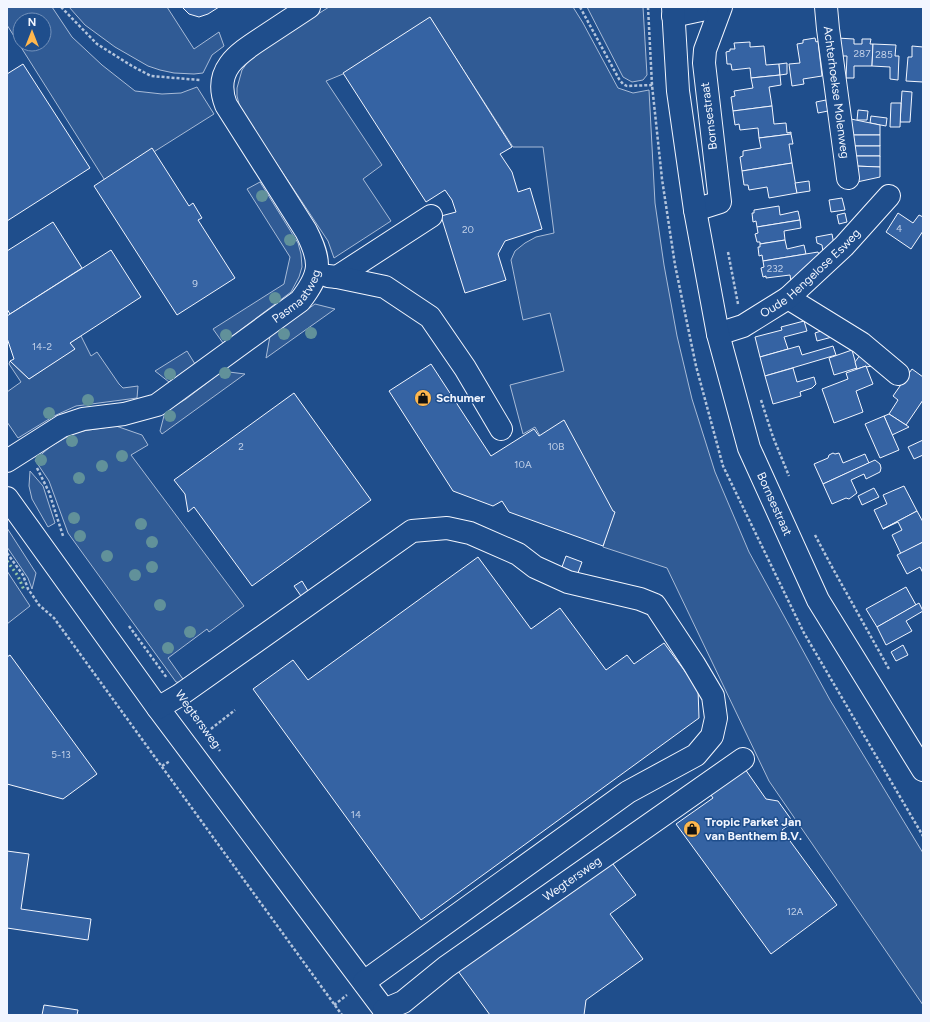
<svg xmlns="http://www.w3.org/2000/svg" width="930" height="1022" font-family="Figtree,sans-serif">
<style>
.built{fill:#305b95;stroke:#a8bbd7;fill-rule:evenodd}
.building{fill:#3563a3;stroke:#f2f6ff}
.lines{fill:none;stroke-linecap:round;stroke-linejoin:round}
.minor-casing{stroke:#f2f6ff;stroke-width:24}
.major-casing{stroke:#f2f6ff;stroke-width:24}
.path{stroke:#b3c4dc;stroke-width:2.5;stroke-dasharray:3 2;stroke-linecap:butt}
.minor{stroke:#1f4e8c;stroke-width:22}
.major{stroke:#1f4e8c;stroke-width:22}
.hedge{stroke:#97c8a6;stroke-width:3;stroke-dasharray:2 3;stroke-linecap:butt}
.tree{fill:#61919a}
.labels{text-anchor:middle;stroke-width:3;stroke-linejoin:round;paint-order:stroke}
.number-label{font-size:10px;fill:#c3d1e8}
.street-label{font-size:12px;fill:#f2f6ff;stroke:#1f4e8c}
.poi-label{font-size:12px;font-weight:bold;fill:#f2f6ff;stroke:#1f4e8c;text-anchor:start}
</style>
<rect width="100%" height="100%" fill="#1f4e8c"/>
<g class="built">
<path d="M7 7H52L72 37 102 65 135 91 162 94 181 93 197 87 214 114 106 182 7 25ZM20 20H44V44H20Z"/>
<path d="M69 7H167L194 49 219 32 224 46 212 55 203 73 194 74 174 73 160 70 148 66 115 47 85 25Z"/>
<path d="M329 7H573L583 23 618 88 633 93 649 90 655 203 664 265 677 336 692 399 715 472 749 552 830 700 923 853V1005L769 781 667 568 603 547 613 511 540 436 535 427 523 434 510 385 564 371 550 313 523 320 511 260 515 251 525 243 536 237 554 233 543 147H513L430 18 343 74 326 81 382 165 363 179 391 221 334 258 328 241 243 113 239 104 237 96V88L242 70 252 56Z"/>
<path d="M587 7H643L647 75 643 80 632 82 623 77Z"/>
<path d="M260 182 298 243 301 254 302 267 299 277 291 292 223 343 213 329 284 284 290 257 247 189Z"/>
<path d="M315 304 335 309 266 358 270 336Z"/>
<path d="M81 336 91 356 97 352 119 384 123 388 138 386 137 398 76 406 54 416 18 438 7 422V392L21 382 9 364 10 361 29 379 74 349 70 343Z"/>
<path d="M187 351 195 364 169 382 155 371Z"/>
<path d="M229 372 245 374 162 434 160 431 165 412 186 399 220 373 222 377Z"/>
<path d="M116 426 142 435 148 445 131 455 244 606 209 632 207 629 168 658 185 682 182 683 176 682 68 533 49 481 35 460 51 446 76 432Z"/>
<path d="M30 471 43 486 55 523 48 527 32 499 29 486Z"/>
<path d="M7 528 36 573 32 589 28 578 7 547Z"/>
<path d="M7 571 30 606 7 624Z"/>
</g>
<g class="building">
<path d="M182 7H219L208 14 199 17 189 14Z"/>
<path d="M430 17 512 147 500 154 512 172 518 192 530 188 542 229 505 241 498 254 506 280 465 293 441 216 456 212 452 200 445 190 426 202 343 73Z"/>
<path d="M815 38 816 42 818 41 822 76 803 79 804 84 792 86 789 64 800 63 797 44 803 43V40Z"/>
<path d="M837 38 854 39V44H862V39H871L870 44H873L872 66H854V78H846L847 56H836Z"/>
<path d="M750 42V47L764 46 766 65 779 64 780 75 751 78 750 68 732 70 731 64H727L726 52 730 51V49H735L734 43Z"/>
<path d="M873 44 896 45 895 56H899L898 80 890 79V67L872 66Z"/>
<path d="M912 46 923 47V82L906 81 908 57H912Z"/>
<path d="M787 63V74L780 75 779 64Z"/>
<path d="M23 64 90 168 7 221V74Z"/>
<path d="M780 75 781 85 769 87 772 106 733 111 731 97 735 96 734 91 753 88 751 78Z"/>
<path d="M902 91 912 92 910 122H900Z"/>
<path d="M826 100 828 111 818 113 816 102Z"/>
<path d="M891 103H901L900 127H890Z"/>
<path d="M772 106 774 124 786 123 787 133 791 132V134L759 138 758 128 740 130 739 124 735 125 733 111Z"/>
<path d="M858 110 868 111 867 120H857Z"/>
<path d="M871 116 887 118 886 126 870 123Z"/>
<path d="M851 119 880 125V135H853Z"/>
<path d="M791 134 793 144H789L792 163 742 171 740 157 743 156V151L761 148 759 138Z"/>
<path d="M853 135H880V146H854Z"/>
<rect x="854" y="146" width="26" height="10"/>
<path d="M152 148 189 206 193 203 202 218 198 220 235 278 177 315 94 186Z"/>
<path d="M854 156H880V167L855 166Z"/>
<path d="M792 163 797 193 769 198 767 187 749 190 748 185H744L742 171Z"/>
<path d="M855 166 880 167V177L857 182Z"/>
<path d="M809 181 810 191 797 193 795 183Z"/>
<path d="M842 198 845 210 831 212 829 200Z"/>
<path d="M779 206 780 215 798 211 800 220 757 227 756 221 753 222 752 213H754V210Z"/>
<path d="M845 213 847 222 839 224 837 215Z"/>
<path d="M898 213 913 223 919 215 923 217V231L911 249 886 232Z"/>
<path d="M800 220 801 228 784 231 785 240 760 244V242H757L755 234 758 233 757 227Z"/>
<path d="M53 222 82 268 10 314 7 309V251Z"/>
<path d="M832 234 835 250 823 252 822 245 817 243 816 237Z"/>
<path d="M785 240 787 249 804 245 806 254 763 261 762 255 759 256 758 247H760V244Z"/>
<path d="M111 250 141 297 70 343 75 349 29 379 10 361 14 359 7 338V316Z"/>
<path d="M818 252 821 260 792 288 790 275 766 278V276L763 277 761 268 764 267 763 261Z"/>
<path d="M804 321 807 331 784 337 788 349 760 357 755 337 782 330 781 327Z"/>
<path d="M827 329 836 336 817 341 815 333Z"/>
<path d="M799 346 802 355 833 346 836 355 765 376 760 357Z"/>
<path d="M852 350 857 368 834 375 829 358Z"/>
<path d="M863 351 872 366 866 367V366L857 369 855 362Z"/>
<path d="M431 364 491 456 534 429 539 436 564 420 613 511 615 512 603 546 509 512 502 501 493 506 453 491 389 391Z"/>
<path d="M866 366 873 384 856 391 863 412 834 423 822 389 848 379 846 373Z"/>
<path d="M793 368 797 382 814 377 816 384 812 388 800 392 801 396 773 404 765 376Z"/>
<path d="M912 369 923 377V400L906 425 889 414 898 400 893 396Z"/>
<path d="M294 393 371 500 252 586 194 507 188 512 185 494 174 480Z"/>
<path d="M889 414 906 425 909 427 892 435 884 416Z"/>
<path d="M884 416 899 450 880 458 865 424Z"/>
<path d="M923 440V455L914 459 908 447Z"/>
<path d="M833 453 835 454 839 453 843 463 865 454 869 463 823 484 814 464 828 458 829 455Z"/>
<path d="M875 460 880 464 881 468 880 472 866 479 864 474 851 480 857 493 849 499 846 498 832 504 823 484Z"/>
<path d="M904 486 917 511 883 529 874 510 887 504 883 495Z"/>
<path d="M874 488 879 497 862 505 858 496Z"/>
<path d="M917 511 923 522V542L901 554 892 535 902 530 898 522 883 529Z"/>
<path d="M923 542V573L920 567 907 574 897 555Z"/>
<path d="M566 556 582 562 575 581 559 575Z"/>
<path d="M478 557 531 629 560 608 606 670 627 655 634 664 664 643 698 689 699 718 421 920 253 689 293 660 308 680Z"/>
<path d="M302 581 308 591 301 596 294 586Z"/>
<path d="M906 587 916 605 877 627 866 609Z"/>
<path d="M919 603 923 611 906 621 912 631 886 645 877 627Z"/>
<path d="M903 645 908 655 896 661 891 652Z"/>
<path d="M10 655 97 774 63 799 7 784V657Z"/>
<path d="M745 769 766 799 778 801 793 822 782 830 837 905 771 954 676 824 713 798 711 795Z"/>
<path d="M7 851 29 854 21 909 91 919 88 940 7 928Z"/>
<path d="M610 860 636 895 610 914 643 959 586 1000 584 1015H490L458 971Z"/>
<path d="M44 1005 78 1010 77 1015H42Z"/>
</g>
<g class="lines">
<g class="minor-casing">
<g id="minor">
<path id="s1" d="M826 7 828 29 848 178"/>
<path d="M673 16 715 7"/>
<path d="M695 210 720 202 704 63 705 50 721 7"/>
<path d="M328 276 337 277 431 216"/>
<path d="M337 277 385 287 430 317 465 368 501 429"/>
<path d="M788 298 861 343 898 374"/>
<path id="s2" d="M718 334 743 326 788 298 844 246 889 196"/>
<path id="s3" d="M7 461 62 426 83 419 124 414 157 405 300 301C321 274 322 262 306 231L226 105C212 69 239 53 265 36 280 26 294 17 309 7"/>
<path d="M7 498 158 708 388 1015"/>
<path d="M158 708 180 695 412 531 447 528 470 533 518 554 535 567 568 582 640 599 655 605 694 664 713 696 716 718 712 736 696 755 628 792 364 982"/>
<path id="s4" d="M384 1010 403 1002 446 967 743 759"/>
</g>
</g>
<g class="major-casing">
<g id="major">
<path id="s5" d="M673 7 678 91 695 210 718 334 749 448 818 600 923 770"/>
</g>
</g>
<g class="path">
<path d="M61 7 97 44 132 66 151 76 200 80"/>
<path d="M580 7 619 79 623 84 627 86 654 85"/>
<path d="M648 7 652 85 662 179 675 265 696 366 723 466 804 633 923 836"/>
<path d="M728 252 738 304"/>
<path d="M761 400 773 437 789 476"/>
<path d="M37 468 49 492 63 536"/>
<path d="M815 535 832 567 889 669"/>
<path d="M7 553 23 575 28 589 33 596 39 605 54 618 342 1015"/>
<path d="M129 626 167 678"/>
<path d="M193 713 220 751"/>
<path d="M207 732 235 710"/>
<path d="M162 766 170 761"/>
<path d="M334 1005 347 995"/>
</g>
<use href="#minor" class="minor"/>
<use href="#major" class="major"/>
<path class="hedge" d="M7 561 18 576 24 590"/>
</g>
<g class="tree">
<circle cx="262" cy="196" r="6"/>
<circle cx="290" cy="240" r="6"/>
<circle cx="275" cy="298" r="6"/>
<circle cx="311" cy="333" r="6"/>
<circle cx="284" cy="334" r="6"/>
<circle cx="226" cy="335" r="6"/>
<circle cx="225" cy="373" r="6"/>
<circle cx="170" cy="374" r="6"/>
<circle cx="88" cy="400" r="6"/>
<circle cx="49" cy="413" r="6"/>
<circle cx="170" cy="416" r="6"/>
<circle cx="72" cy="441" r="6"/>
<circle cx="122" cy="456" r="6"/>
<circle cx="41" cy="460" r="6"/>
<circle cx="102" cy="466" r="6"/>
<circle cx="79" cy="478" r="6"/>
<circle cx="74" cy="518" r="6"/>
<circle cx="141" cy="524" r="6"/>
<circle cx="80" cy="536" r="6"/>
<circle cx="152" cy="542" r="6"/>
<circle cx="107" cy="556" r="6"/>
<circle cx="152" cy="567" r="6"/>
<circle cx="135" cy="575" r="6"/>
<circle cx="160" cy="605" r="6"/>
<circle cx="190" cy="632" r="6"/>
<circle cx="168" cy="648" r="6"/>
</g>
<defs>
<g id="shop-disc" transform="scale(0.9)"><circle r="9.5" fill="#ffb74d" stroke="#1f4e8c"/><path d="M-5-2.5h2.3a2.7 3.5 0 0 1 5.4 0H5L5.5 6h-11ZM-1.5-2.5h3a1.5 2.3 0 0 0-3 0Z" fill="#111"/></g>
</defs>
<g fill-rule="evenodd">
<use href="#shop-disc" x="423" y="398"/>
<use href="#shop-disc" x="692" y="829"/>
</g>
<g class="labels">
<g class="number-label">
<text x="862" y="57">287</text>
<text x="884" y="58">285</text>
<text x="899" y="232">4</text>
<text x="468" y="233">20</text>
<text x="775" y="272">232</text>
<text x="195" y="287">9</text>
<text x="42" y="350">14-2</text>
<text x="241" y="450">2</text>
<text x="556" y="450">10B</text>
<text x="523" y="468">10A</text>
<text x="61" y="758">5-13</text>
<text x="356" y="818">14</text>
<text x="795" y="915">12A</text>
</g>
<g class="street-label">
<text dy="4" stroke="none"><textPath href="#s1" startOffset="86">Achterhoekse Molenweg</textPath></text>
<text transform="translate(709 116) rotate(-97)" y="4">Bornsestraat</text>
<text dy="4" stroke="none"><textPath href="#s2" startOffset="112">Oude Hengelose Esweg</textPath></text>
<text dy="4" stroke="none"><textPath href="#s3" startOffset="341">Pasmaatweg</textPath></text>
<text dy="4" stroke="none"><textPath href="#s5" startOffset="510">Bornsestraat</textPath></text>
<text transform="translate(198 719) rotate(54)" y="4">Wegtersweg</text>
<text dy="4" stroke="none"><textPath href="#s4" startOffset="230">Wegtersweg</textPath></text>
</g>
<g class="poi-label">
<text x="436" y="402">Schumer</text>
<text x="705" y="826">Tropic Parket Jan<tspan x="705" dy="14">van Benthem B.V.</tspan></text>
</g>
</g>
<rect width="930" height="1022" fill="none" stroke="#f2f6ff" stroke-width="16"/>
<g transform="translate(32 32)"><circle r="19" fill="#1f4e8c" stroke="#7391ba"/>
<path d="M0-3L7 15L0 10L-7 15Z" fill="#ffb74d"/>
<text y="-6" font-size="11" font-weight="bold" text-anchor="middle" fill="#f2f6ff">N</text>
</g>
</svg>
